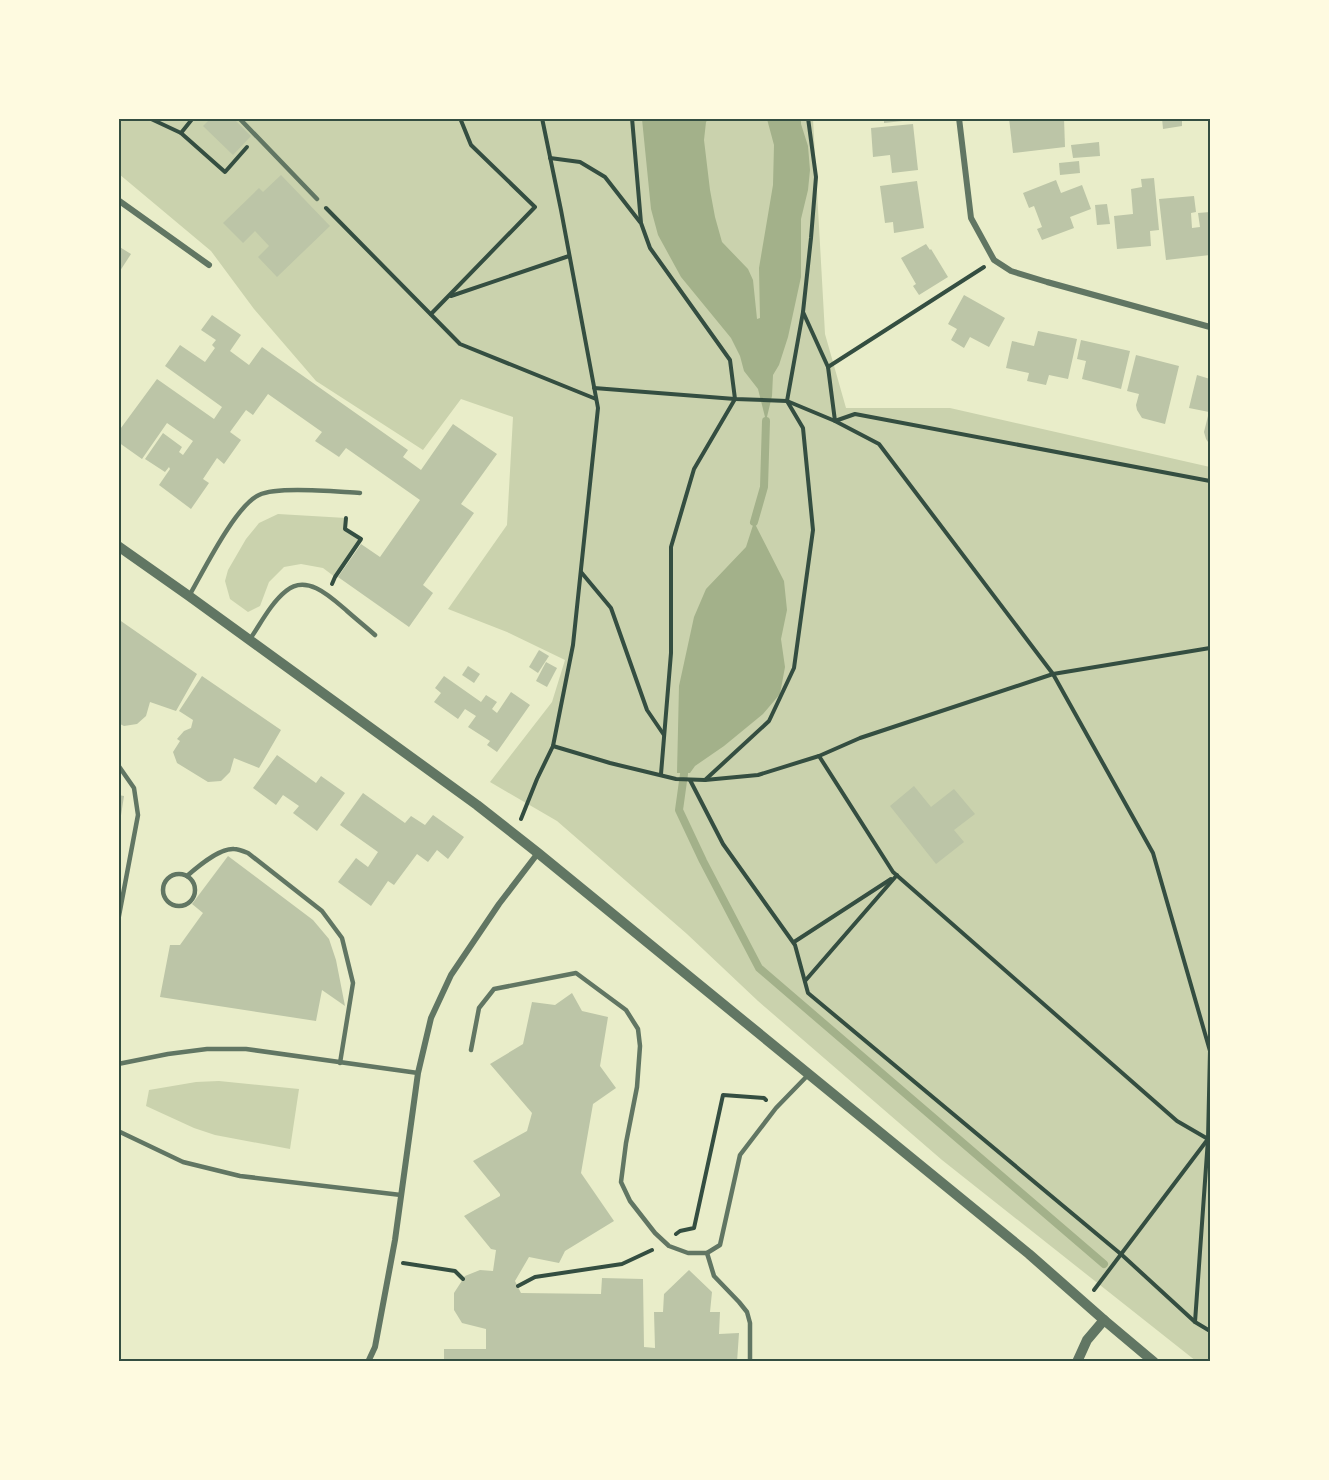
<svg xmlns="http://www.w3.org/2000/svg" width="1329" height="1480" font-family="Cabin,sans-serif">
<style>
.green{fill:#cad2ad}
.water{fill:#a3b18a}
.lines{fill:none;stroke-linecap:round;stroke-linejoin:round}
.stream{stroke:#a3b18a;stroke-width:8}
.building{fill:#bcc5a7}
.path{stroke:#344e41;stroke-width:4}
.service{stroke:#617663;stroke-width:4.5}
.minor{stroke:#617663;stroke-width:6}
.tertiary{stroke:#617663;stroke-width:10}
.neatline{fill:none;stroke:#344e41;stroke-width:2}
</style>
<rect width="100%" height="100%" fill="#e9edc9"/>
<g class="green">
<path d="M119 119H813L825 334 846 408H950L1210 467V1361H1196L942 1160 758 1001 687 934 557 821 490 782 552 702 565 660 507 632 448 609 507 525 513 417 461 399 423 450 316 381 254 309 211 251 119 174Z"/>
<path d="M278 514 346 518 345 529 361 539 335 577 323 568 301 564 284 567 269 582 260 606 248 612 230 599 225 581 228 570 246 539 259 523Z"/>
<path d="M219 1081 299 1089 290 1149 215 1135 194 1128 146 1106 149 1090 196 1082Z"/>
</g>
<g class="water">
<path d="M642 119H708L706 122 704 140 710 190 715 217 722 242 748 269 753 280 757 319 760 318 759 268 773 185 774 145 767 119H801V124L808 146 810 170 808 190 801 219V277L788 337 779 365 773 375 772 396 766 421 758 389 744 371 740 356 731 338 681 277 658 235 651 209Z"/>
<path d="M754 522 784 581 787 610 781 639 785 667 780 694 763 714 724 746 695 766 690 773H677L679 686 694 617 706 589 746 547Z"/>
</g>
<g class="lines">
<g class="stream">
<path d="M754 522 764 487 766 421"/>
<path d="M684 774 679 810 703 861 759 968 1104 1264"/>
</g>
</g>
<g class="building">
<path d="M211 118H233L251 136 233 155 203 126Z"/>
<path d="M884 118H912V120L884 123Z"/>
<path d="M1009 118H1064L1065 147 1013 153Z"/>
<path d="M1162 118H1182V126L1163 129Z"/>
<path d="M913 124 918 170 892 173 890 155 873 157 871 128Z"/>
<path d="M1099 142 1100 156 1073 158 1071 145Z"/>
<path d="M1079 161 1080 173 1060 175 1059 163Z"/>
<path d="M281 175 330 226 277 277 258 257 269 246 255 231 243 243 223 223 259 188 263 192Z"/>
<path d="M1154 178 1159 230 1150 231 1151 246 1117 249 1114 216 1133 214 1131 189 1142 187 1141 179Z"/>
<path d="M1056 180 1061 193 1082 185 1091 209 1070 217 1074 228 1042 240 1037 229 1042 227 1034 206 1029 208 1023 193Z"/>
<path d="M917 181 924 228 894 233 893 222 885 223 880 186Z"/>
<path d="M1194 196 1196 212 1191 213 1192 228 1200 227 1198 213 1210 212V255L1166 260 1159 199Z"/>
<path d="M1107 204 1110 224 1097 225 1095 205Z"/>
<path d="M926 244 930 250 931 249 948 277 919 295 913 286 916 284 901 258Z"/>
<path d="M118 246 131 254 118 274Z"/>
<path d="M964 295 1005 318 989 347 970 337 964 348 951 340 957 329 948 324Z"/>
<path d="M212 315 241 335 230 351 249 365 262 347 408 450 403 457 421 470 453 424 497 454 461 504 474 513 423 585 433 593 409 627 338 577 361 544 380 557 420 500 346 448 339 457 315 441 322 432 268 394 253 415 246 410 230 432 241 440 224 464 217 458 203 479 209 483 191 509 159 485 170 469 169 467 165 472 145 459 163 433 182 447 179 452 183 455 193 441 167 423 142 459 118 442V432L157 379 214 419 222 407 165 366 180 345 205 362 215 348 212 345 216 340 201 330Z"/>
<path d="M1038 331 1077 339 1068 379 1049 375 1046 385 1027 381 1029 373 1006 368 1012 341 1034 346Z"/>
<path d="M1081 340 1130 351 1121 389 1082 379 1086 361 1077 359Z"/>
<path d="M1136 355 1179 366 1165 424 1142 418 1137 410 1136 405 1139 394 1127 391Z"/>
<path d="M1197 375 1210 379V445L1206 439 1204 432 1209 412 1189 408Z"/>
<path d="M118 619 197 674 176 711 150 702 146 716 137 724 124 726 118 723Z"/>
<path d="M539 650 549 656 538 673 529 667Z"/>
<path d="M546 662 557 668 547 687 536 681Z"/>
<path d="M468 666 480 674 474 683 462 675Z"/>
<path d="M202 676 281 730 259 768 234 758 230 772 221 781 208 782 177 763 173 752 180 741 177 739 184 731 191 728 193 720 179 711Z"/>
<path d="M444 676 481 702 486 695 497 702 492 709 497 713 511 692 530 705 497 752 487 745 490 741 468 727 476 716 465 709 458 719 434 702 441 693 435 688Z"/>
<path d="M277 755 316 783 321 776 345 793 317 831 293 813 299 806 283 795 276 805 253 788Z"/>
<path d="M914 786 931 807 954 789 975 814 954 830 964 842 936 864 890 806Z"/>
<path d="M363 793 405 823 411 816 425 825 433 815 464 837 448 859 437 850 428 862 417 854 394 885 388 881 371 906 338 882 356 858 368 867 378 852 340 825Z"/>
<path d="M118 795 124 796 120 822H118Z"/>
<path d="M228 856 313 920 329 939 336 960 345 1006 322 990 316 1021 160 997 170 945H180L203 913 192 904Z"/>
<path d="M572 993 582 1011 608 1017 600 1066 616 1088 593 1104 581 1173 614 1221 565 1251 559 1263 529 1257 515 1281 521 1293 601 1294 602 1278 643 1279 644 1347 655 1348 654 1312H663L664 1294 689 1270 712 1292 710 1312H720L719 1334 739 1333 737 1362H619V1359H610V1362H444V1349H486V1329L462 1323 454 1310V1293L465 1276 480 1270 493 1271 496 1250 491 1249 464 1216 500 1196V1194L473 1161 527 1131 532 1113 490 1064 523 1044 532 1002 555 1005Z"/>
</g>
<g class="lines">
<g class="path">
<path d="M149 118 181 133 193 118"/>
<path d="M632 118 641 223 650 248 730 360 735 399 694 469 671 547V653L661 774"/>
<path d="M181 133 225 172 247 147"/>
<path d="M550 158 580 162 605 177 640 222"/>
<path d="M326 208 460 344 596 399"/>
<path d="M451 296 569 256"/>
<path d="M803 312 828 367 835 421 855 414 1210 481"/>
<path d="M431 314 535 207 471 145 460 118"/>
<path d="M828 367 984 267"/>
<path d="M594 388 735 399 787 401 835 421 879 444 1053 674 1153 853 1210 1051 1208 1139 1094 1290"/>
<path d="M581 572 611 608 647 710 664 735"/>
<path d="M332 584 335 577 361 539 345 529 346 518"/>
<path d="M553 746 610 763 676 779 705 780 758 775 819 756 860 738 1053 674 1210 648"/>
<path d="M819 756 893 872 1177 1121 1208 1139 1195 1322"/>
<path d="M690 780 723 844 795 945 808 993 1122 1255 1195 1322 1210 1331"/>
<path d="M705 780 769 721 794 668 813 530 803 428 787 401 803 312 811 238 816 177 808 118"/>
<path d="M521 819 537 779 553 746 573 645 598 408 561 210 542 118"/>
<path d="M794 942 891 879"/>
<path d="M805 981 897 875"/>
<path d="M676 1234 680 1231 694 1228 723 1095 764 1098 766 1100"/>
<path d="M403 1263 455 1271 463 1279"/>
<path d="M518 1286 535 1277 622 1264 652 1250"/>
</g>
<g class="service">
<path d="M239 118 317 199"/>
<path d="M189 596C203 572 235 506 259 495 278 486 337 492 360 493"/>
<path d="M250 639C261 623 271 603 286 591 307 573 332 598 347 611 356 619 366 627 375 635"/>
<path d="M118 765 134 788 138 815 118 921"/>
<circle cx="179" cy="890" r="16"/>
<path d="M187 876C197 867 220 848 234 849 238 849 243 851 248 853L322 911 342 938 353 983 340 1063"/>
<path d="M471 1050 479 1008 494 989 576 973 626 1010 638 1029 640 1046 637 1087 626 1143 621 1182 630 1201 655 1233 669 1246 688 1253H707L720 1245 740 1155 776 1108 809 1074"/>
<path d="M118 1064 168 1054 207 1049H246L418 1073"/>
<path d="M118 1131 183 1162 240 1176 401 1195"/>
<path d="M707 1253 714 1276 739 1302 747 1312 750 1323V1362"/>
</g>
<g class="minor">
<path d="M959 118 971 218 994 260 1011 271 1047 282 1210 327"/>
<path d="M118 200 209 265"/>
<path d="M368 1362 375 1347 395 1240 418 1073 431 1018 451 975 499 904 538 853"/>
</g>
<g class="tertiary">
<path d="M118 546 189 596 477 805 538 853 1029 1254 1104 1320 1154 1362"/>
<path d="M1077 1362 1087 1340 1104 1320"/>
</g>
</g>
<rect width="1329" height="1480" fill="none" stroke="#fefae0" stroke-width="240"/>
<rect x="120" y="120" width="1089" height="1240" class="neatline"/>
</svg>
